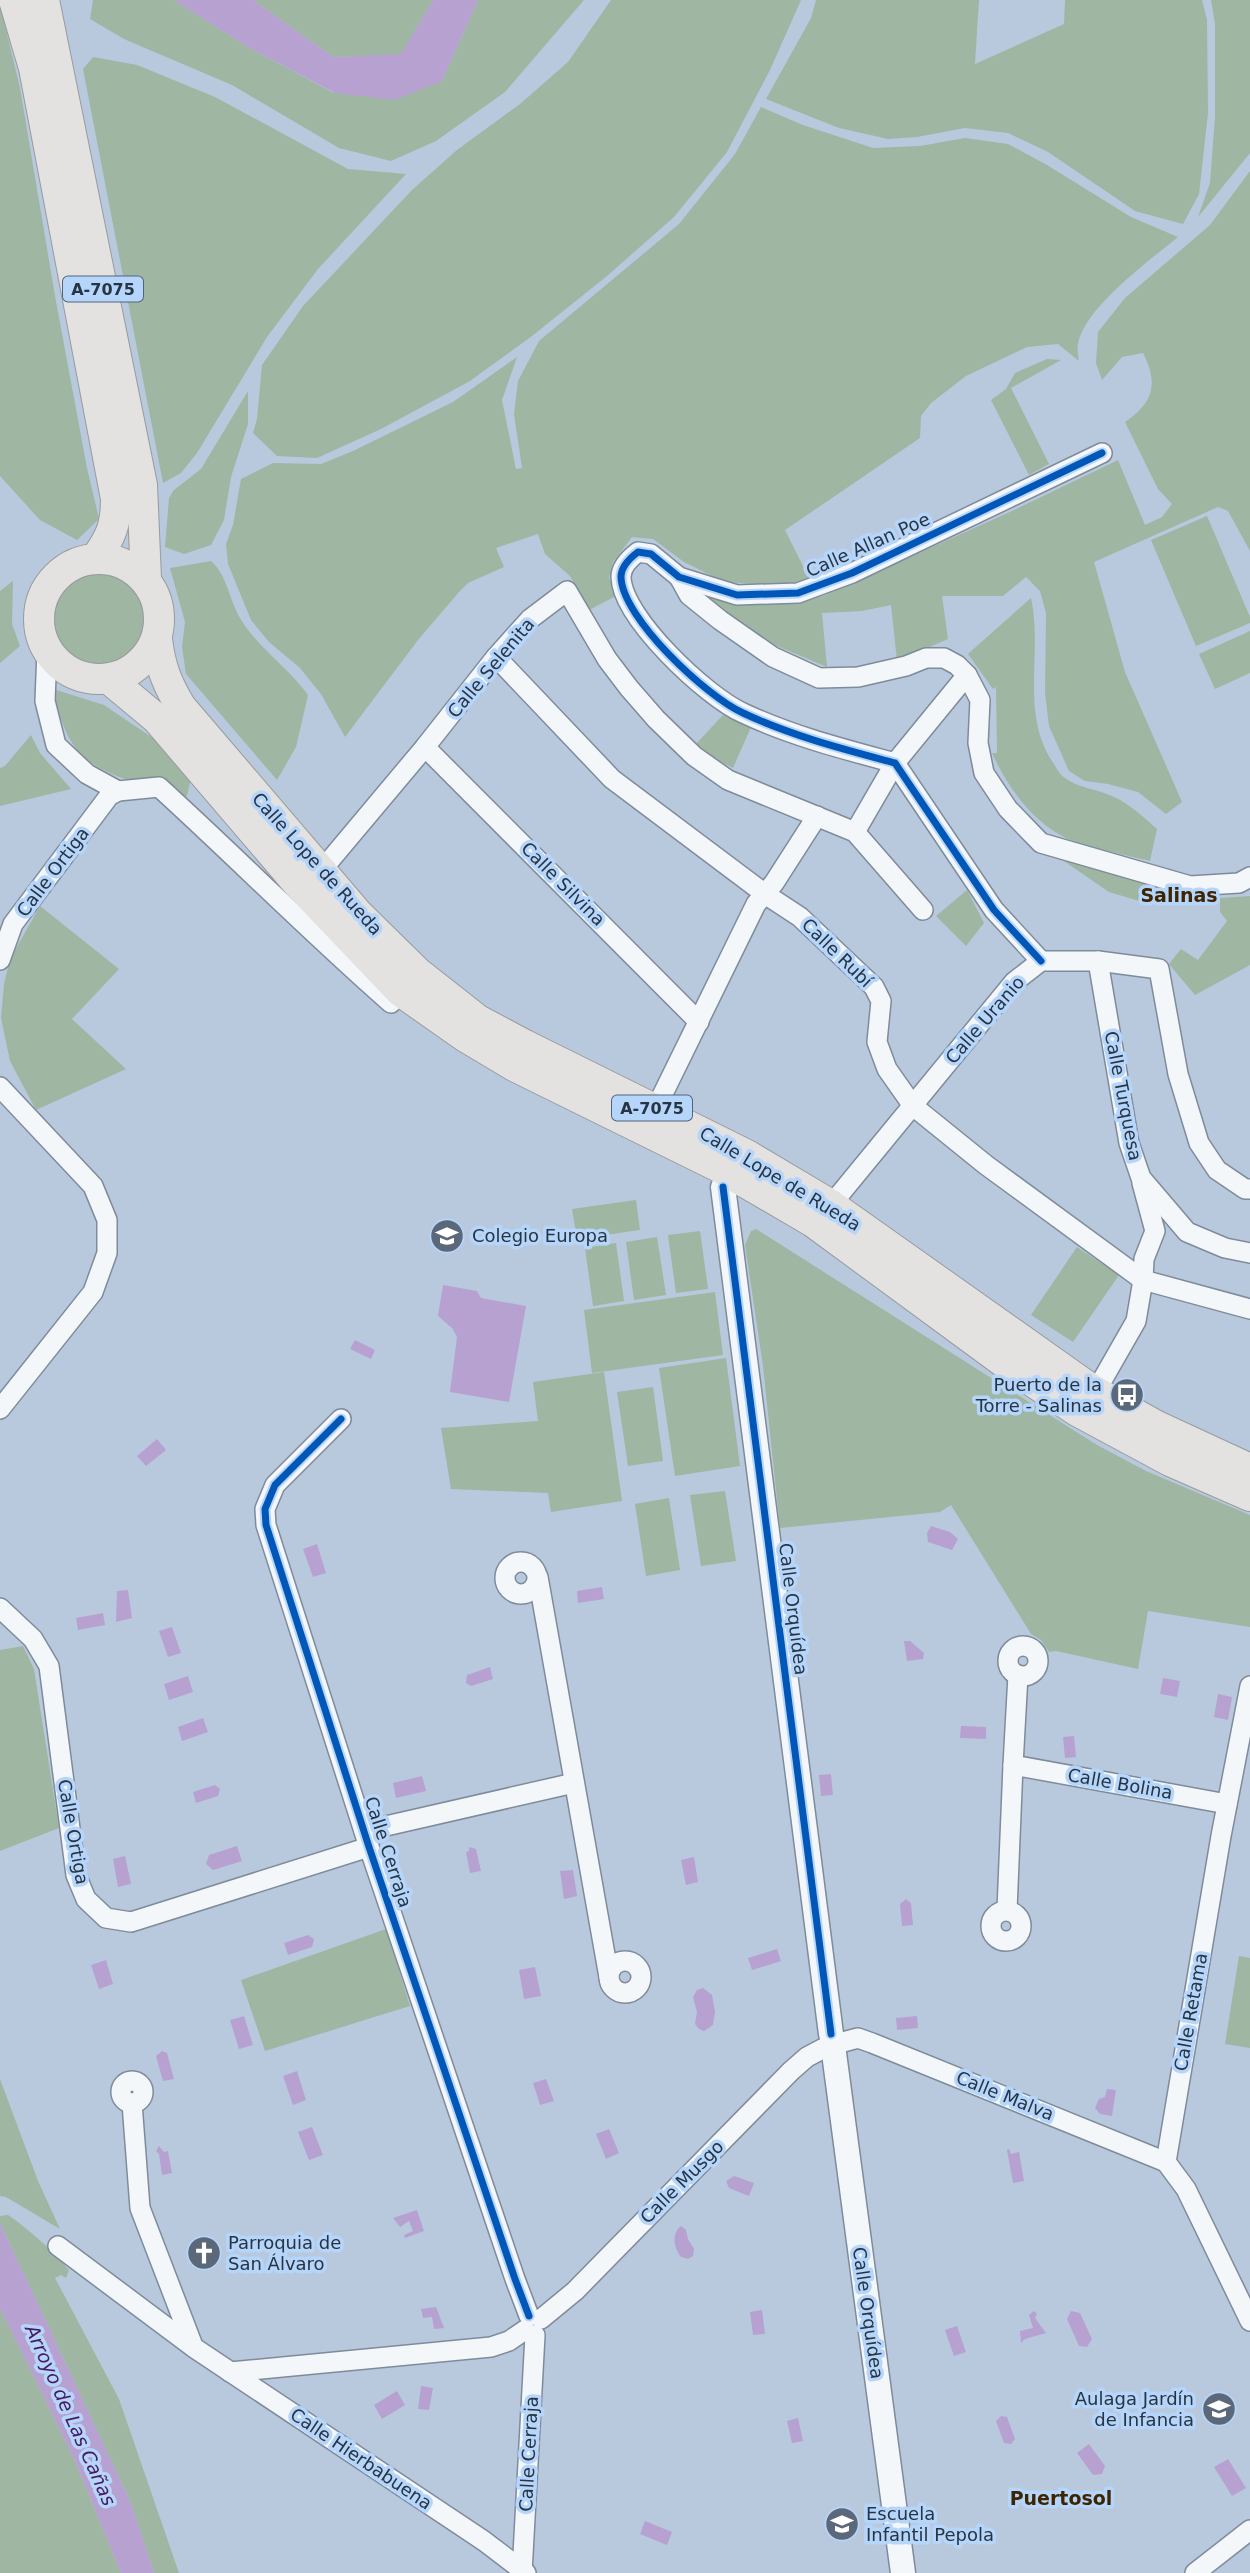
<svg xmlns="http://www.w3.org/2000/svg" width="1250" height="2573" font-family="'DejaVu Sans',sans-serif">
<style>
.green{fill:#9eb6a2}
.water{fill:#b6a1d1}
.lines{fill:none;stroke-linecap:round;stroke-linejoin:round}
.minor-casing{stroke:#7e8b9b;stroke-width:22}
.tertiary-casing{stroke:#7e8b9b;stroke-width:27}
.primary-casing{stroke:#989b9e;stroke-width:32}
.minor{stroke:#f4f7fa;stroke-width:19}
.tertiary{stroke:#f4f7fa;stroke-width:24}
.primary{stroke:#e3e2e1;stroke-width:30}
.cycleway-casing{stroke:#b6d5fb;stroke-width:11}
.cycleway{stroke:#0057b8;stroke-width:7}
.labels{text-anchor:middle;stroke-width:7;stroke-linejoin:round;paint-order:stroke}
.shield{fill:#b6d5fb;stroke:#52647a;stroke-width:2}
.shield-label{font-size:16px;font-weight:bold;fill:#273442}
.street-label{font-size:18px;fill:#273442;stroke:#b6d5fb}
.poi-label{font-size:18px;fill:#273442;stroke:#b6d5fb;text-anchor:start}
.neighbourhood-label{font-size:19px;font-weight:bold;fill:#3d2501;stroke:#b6d5fb}
.water-label{font-size:19px;font-style:italic;fill:#49195f;stroke:#b6d5fb}
</style>
<rect width="100%" height="100%" fill="#b8c9de"/>
<g class="green">
<path d="M93 0H174L246 46 334 93 442 81 478 0H584L505 92 436 141 391 161 339 148 232 85 124 39 90 19Z"/>
<path d="M253 0H433L401 55 333 57Z"/>
<path d="M611 0H801L770 70 727 152 674 217 607 276 532 336 470 381 381 429 317 458 277 456 253 433 257 419 262 365 303 306 412 190 457 150 520 104 568 62Z"/>
<path d="M816 0H979L975 64 1064 24 1065 0H1202L1207 20 1208 113 1199 194 1183 224 1135 211 1048 152 1008 133 965 128 917 137 888 139 839 128 766 99 811 18Z"/>
<path d="M1211 0H1250V153L1198 217 1210 183 1215 117V24Z"/>
<path d="M0 4 20 88 55 296 87 468 99 519 77 540 40 520 0 476Z"/>
<path d="M93 57 137 65 215 97 348 169 406 174 318 269 267 337 197 453 181 473 163 483 83 69Z"/>
<path d="M761 107 803 125 873 148 920 146 965 138 1008 144 1047 165 1131 217 1178 237C1150 260 1084 308 1078 344 1077 349 1078 356 1079 361L1058 344 1027 347 966 376 931 403 921 416 920 438 785 530 810 580 773 585 724 582 684 562 653 539 632 537 613 562 609 578 618 595 589 610 570 576 545 554 538 534 496 548 504 567 468 583 459 592 418 640 345 737 321 694 300 668 269 642 251 620 228 564 226 544 233 525 241 479 273 463 321 464 353 451 453 402 517 357 502 400 516 469 522 468 514 414 518 381 539 341 679 224 735 154Z"/>
<path d="M1250 171V551L1228 511 1218 507 1094 562 1125 672 1182 802 1166 814 1138 792 1108 784 1085 781 1069 771 1049 726 1045 693 1046 613 1040 591 1026 577 1003 596H942L948 639 897 661 891 605 862 611 822 613 827 667 770 643 703 595 745 605 782 604 823 596 1012 511 1118 460 1145 525 1162 517 1172 504 1158 489 1125 422C1153 403 1159 384 1143 353L1122 357 1102 380 1096 363 1098 332 1125 298 1210 225Z"/>
<path d="M1047 359 1061 360 1011 388 1049 464 1029 475 991 400 1006 389 1015 373Z"/>
<path d="M248 391V424L231 477 224 520 211 545 184 554 165 547 169 498 174 490 201 469Z"/>
<path d="M1207 516 1250 617V623L1196 646 1151 540Z"/>
<path d="M211 561C227 575 229 599 240 618 256 646 288 667 308 695L296 747 277 780 186 674 182 647 185 622 170 568Z"/>
<circle cx="98" cy="619" r="46"/>
<path d="M13 581 12 624 20 646 0 663V591Z"/>
<path d="M1031 598C1043 652 1020 712 1052 761 1056 767 1059 774 1065 778 1078 787 1090 788 1104 793 1126 800 1141 815 1157 829L1150 861C1127 855 1085 847 1066 838 1031 820 1008 788 992 753H997L996 687 993 689 968 654Z"/>
<path d="M1250 631V673L1215 689 1199 654Z"/>
<path d="M53 689 104 705 166 747 191 778 187 796 179 798C151 787 95 774 77 750 63 732 58 710 53 689Z"/>
<path d="M723 715 751 727 733 768 719 761 696 744Z"/>
<path d="M31 735 40 753 71 789 0 806V768L5 766Z"/>
<path d="M1058 857 1155 885 1149 904 1109 892Z"/>
<path d="M967 890 984 923 966 946 936 916Z"/>
<path d="M1250 896V965L1195 995 1169 964 1181 949 1198 960 1227 921 1220 912V898Z"/>
<path d="M40 906 119 969 72 1019 126 1069 36 1110 10 1061 1 1018 4 984 10 959Z"/>
<path d="M636 1200 640 1230 577 1239 572 1209Z"/>
<path d="M756 1229 1097 1445 1146 1471 1250 1515V1627L1148 1611 1138 1669 1056 1651 1049 1652 1041 1640 1031 1634 951 1505 940 1512 780 1528 763 1366 745 1245 751 1231Z"/>
<path d="M700 1231 708 1289 676 1293 668 1235Z"/>
<path d="M657 1237 666 1295 634 1300 626 1242Z"/>
<path d="M616 1243 624 1301 593 1306 585 1248Z"/>
<path d="M1077 1247 1119 1275 1073 1342 1031 1315Z"/>
<path d="M715 1292 723 1355 592 1373 584 1310Z"/>
<path d="M726 1358 740 1466 675 1476 659 1368Z"/>
<path d="M604 1372 622 1501 551 1512 548 1493 451 1489 441 1428 538 1421 533 1382Z"/>
<path d="M653 1387 663 1461 628 1466 617 1392Z"/>
<path d="M725 1491 736 1561 701 1566 690 1495Z"/>
<path d="M669 1498 680 1570 646 1576 635 1504Z"/>
<path d="M23 1646 34 1669 59 1828 0 1851V1650Z"/>
<path d="M386 1929 410 2006 265 2051 241 1980Z"/>
<path d="M1239 1956 1250 1958V2048L1225 2044Z"/>
<path d="M0 2079 38 2181 60 2229 6 2197 0 2196Z"/>
<path d="M8 2215C31 2231 51 2249 69 2270L66 2278 61 2275 55 2278 119 2399 179 2573H154L131 2503 0 2223V2216Z"/>
<path d="M0 2308 75 2461 121 2573H0Z"/>
</g>
<g class="water">
<path d="M174 0H253L333 57 401 54 433 0H478L442 81 395 100 335 93 246 46Z"/>
<path d="M443 1285 477 1291 481 1298 526 1306 509 1402 450 1392 457 1337 452 1328 438 1316Z"/>
<path d="M355 1340 375 1350 371 1359 350 1349Z"/>
<path d="M157 1439 166 1450 146 1466 137 1456Z"/>
<path d="M931 1526 950 1532 958 1539 952 1550 928 1542 927 1533Z"/>
<path d="M317 1544 326 1573 313 1577 303 1549Z"/>
<path d="M602 1587 604 1599 578 1603 577 1591Z"/>
<path d="M128 1590 132 1618 116 1622 117 1591Z"/>
<path d="M103 1613 105 1625 78 1630 76 1618Z"/>
<path d="M172 1627 181 1653 168 1657 159 1631Z"/>
<path d="M904 1641H910L924 1653 923 1659 907 1661Z"/>
<path d="M490 1667 493 1679 471 1686 466 1683 467 1675Z"/>
<path d="M188 1676 193 1692 169 1700 164 1684Z"/>
<path d="M1163 1678 1180 1681 1177 1697 1160 1694Z"/>
<path d="M1218 1694 1232 1697 1228 1720 1214 1717Z"/>
<path d="M203 1718 208 1732 182 1741 178 1727Z"/>
<path d="M961 1726 986 1727V1739L960 1738Z"/>
<path d="M1074 1736 1076 1757 1065 1758 1063 1737Z"/>
<path d="M831 1774 833 1795 821 1796 819 1775Z"/>
<path d="M422 1776 426 1791 396 1798 393 1783Z"/>
<path d="M215 1785 220 1789 218 1796 196 1803 193 1792Z"/>
<path d="M237 1846 242 1861 213 1870 206 1864 209 1855Z"/>
<path d="M469 1847 476 1849 481 1871 470 1873 466 1852 469 1851Z"/>
<path d="M125 1856 131 1884 118 1887 113 1859Z"/>
<path d="M694 1857 698 1882 686 1885 681 1860Z"/>
<path d="M573 1870 577 1896 564 1899 560 1871Z"/>
<path d="M906 1899 911 1903 913 1925 902 1926 900 1904Z"/>
<path d="M308 1935 314 1939 312 1947 288 1955 284 1943Z"/>
<path d="M777 1949 781 1961 752 1970 748 1958Z"/>
<path d="M106 1960 113 1984 99 1989 91 1965Z"/>
<path d="M535 1967 541 1996 524 1999 519 1970Z"/>
<path d="M703 1988 712 1995 715 2012 713 2025 704 2031 699 2029 695 2024 697 2012 693 1997 697 1990Z"/>
<path d="M244 2016 253 2045 239 2049 230 2020Z"/>
<path d="M917 2016 918 2028 897 2030 896 2018Z"/>
<path d="M162 2051 167 2053 174 2079 163 2081 156 2056Z"/>
<path d="M297 2071 306 2100 293 2105 283 2076Z"/>
<path d="M546 2079 554 2101 540 2105 533 2083Z"/>
<path d="M1107 2089 1116 2090 1112 2116 1100 2114 1095 2108 1099 2099 1105 2097Z"/>
<path d="M312 2127 323 2155 309 2160 298 2132Z"/>
<path d="M609 2129 619 2153 606 2159 596 2134Z"/>
<path d="M159 2146 164 2152 168 2151 172 2173 162 2175 159 2154 156 2151Z"/>
<path d="M1009 2149 1011 2154 1019 2152 1024 2181 1013 2183 1007 2150Z"/>
<path d="M734 2176 754 2183 749 2196 729 2188 726 2181Z"/>
<path d="M417 2210 424 2231 405 2238 404 2235 413 2231 409 2221 400 2227 393 2218Z"/>
<path d="M0 2223 131 2503 154 2573H121L75 2461 0 2308Z"/>
<path d="M681 2226 686 2230 688 2239 694 2249 693 2256 688 2259 681 2257C674 2248 671 2234 681 2226Z"/>
<path d="M436 2307 444 2328 434 2329 432 2317 423 2318 421 2309Z"/>
<path d="M762 2310 765 2334 753 2335 750 2312Z"/>
<path d="M1034 2311 1037 2314 1035 2318 1046 2333 1025 2339 1021 2343 1020 2331 1033 2328 1029 2315Z"/>
<path d="M1071 2311 1080 2313 1092 2339 1087 2347 1079 2346 1067 2319Z"/>
<path d="M957 2326 966 2352 954 2356 945 2330Z"/>
<path d="M421 2386 433 2388 429 2410 418 2409Z"/>
<path d="M397 2391 405 2405 382 2419 374 2405Z"/>
<path d="M1001 2416 1007 2417 1015 2439 1011 2444 1004 2443 996 2421Z"/>
<path d="M798 2418 803 2441 792 2443 787 2421Z"/>
<path d="M1089 2444 1105 2466 1102 2474 1093 2475 1077 2453Z"/>
<path d="M1228 2459 1246 2488 1232 2496 1214 2467Z"/>
<path d="M645 2521 672 2532 667 2545 640 2534Z"/>
</g>
<g class="lines">
<g class="minor-casing">
<g id="minor">
<path d="M679 577 689 595 720 620 773 657 819 678 858 677 906 666 926 658H944L957 665 967 675 980 700 978 743 984 773 1008 809 1041 843 1190 886 1239 883 1250 877"/>
<path d="M47 651 45 701 56 745 87 774 118 791 159 787C237 858 311 933 391 1003"/>
<path d="M496 657 612 779 765 894 800 917 874 987 881 1001 877 1042 887 1069 913 1106 986 1165 1143 1280 1250 1309"/>
<path d="M425 747 699 1022"/>
<path d="M855 832 895 763 967 675"/>
<path d="M321 871 425 747 496 657 530 619 567 591 607 659 629 688 656 719 694 756 728 780 855 832 923 910"/>
<path d="M0 960 13 924 109 796 118 791"/>
<path d="M1041 961 994 910 895 763C843 749 792 736 743 713 707 697 622 618 621 577 621 566 630 558 638 552L651 554 679 577 737 595 798 593 852 573 1102 453"/>
<path d="M1098 961 1129 1143 1141 1178 1187 1232 1225 1248 1250 1253"/>
<path d="M0 1087 93 1186 107 1220V1253L93 1292 0 1409"/>
<path d="M655 1110 756 904 774 883 817 816"/>
<path d="M831 1205 1014 982 1041 961H1098L1159 969 1178 1074 1199 1143 1217 1170 1245 1189H1250"/>
<path d="M1096 1391 1136 1321 1143 1280 1144 1259 1155 1231 1142 1183"/>
<path d="M341 1419 275 1485 265 1509 266 1525 369 1847 515 2279 529 2316"/>
<circle cx="521" cy="1578" r="16"/>
<path d="M538 1577 609 1977"/>
<path d="M0 1608 33 1639 49 1666 76 1875 86 1899 106 1918 131 1922 369 1847"/>
<circle cx="1023" cy="1661" r="15"/>
<path d="M1250 1686 1221 1836 1166 2162 1186 2189 1250 2321"/>
<path d="M1013 1765 1018 1675"/>
<path d="M364 1831 574 1783"/>
<path d="M1007 1910 1013 1765 1227 1804"/>
<circle cx="1006" cy="1926" r="15"/>
<circle cx="625" cy="1977" r="16"/>
<path d="M843 2042 858 2038 872 2043 1166 2162"/>
<circle cx="132" cy="2092" r="11"/>
<path d="M132 2103 140 2208 193 2346"/>
<path d="M58 2246 193 2347 484 2541 526 2573"/>
<path d="M541 2319 575 2291 791 2071 807 2057 824 2048"/>
<path d="M230 2372 491 2347 509 2341 525 2330"/>
<path d="M522 2573 535 2335"/>
<path d="M1195 2573 1250 2530"/>
</g>
</g>
<g class="tertiary-casing">
<g id="tertiary">
<path d="M723 1187 831 2034"/>
<path d="M834 2053 903 2573"/>
</g>
</g>
<g class="primary-casing">
<g id="primary">
<path d="M14 0 34 68 116 499C116 525 111 537 96 558"/>
<path d="M44 0 142 485 146 579"/>
<circle cx="99" cy="619" r="60"/>
<path d="M157 639C160 666 167 684 181 707L358 914 417 972 478 1020 525 1045 747 1155 831 1205 1091 1389 1155 1425 1250 1469"/>
<path d="M109 679 157 719 298 884 400 991 464 1036 516 1067 717 1166 813 1222 1009 1366 1077 1411 1170 1461 1250 1496"/>
</g>
</g>
<use href="#minor" class="minor"/>
<use href="#tertiary" class="tertiary"/>
<use href="#primary" class="primary"/>
<g class="cycleway-casing">
<g id="cycleway">
<path d="M1041 961 994 910 895 763C843 749 792 736 743 713 707 697 622 618 621 577 621 566 630 558 638 552L651 554 679 577 737 595 798 593 852 573 1102 453"/>
<path d="M723 1187 831 2034"/>
<path d="M341 1419 275 1485 265 1509 266 1525 369 1847 515 2279 529 2316"/>
</g>
</g>
<use href="#cycleway" class="cycleway"/>
</g>
<defs>
<g id="school-disc" transform="scale(1.75)"><circle r="9.5" fill="#5a6879" stroke="#b6d5fb"/><path d="M0-5L7-2L0 1L-7-2ZM-4 1L0 2.5L4 1V4Q0 6-4 4Z" fill="#fff"/></g>
<g id="bus-disc" transform="scale(1.75)"><circle r="9.5" fill="#5a6879" stroke="#b6d5fb"/><path d="M-5-6H5V4H4V6H2V4H-2V6H-4V4H-5ZM-3.5-4V0h7V-4ZM-3.5 1.2v1.5H-2V1.2ZM2 1.2v1.5H3.5V1.2Z" fill="#fff"/></g>
<g id="church-disc" transform="scale(1.75)"><circle r="9.5" fill="#5a6879" stroke="#b6d5fb"/><path d="M-1.2-6h2.4v3.5h3.3v2.4h-3.3V6h-2.4V-.1h-3.3v-2.4h3.3Z" fill="#fff"/></g>
</defs>
<g fill-rule="evenodd">
<use href="#school-disc" x="447" y="1236"/>
<use href="#bus-disc" x="1127" y="1395"/>
<use href="#church-disc" x="204" y="2253"/>
<use href="#school-disc" x="1219" y="2409"/>
<use href="#school-disc" x="842" y="2524"/>
</g>
<g class="labels">
<g class="shield">
<rect x="63" y="276.5" width="80" height="25" rx="5"/>
<rect x="612" y="1095.5" width="80" height="25" rx="5"/>
</g>
<g class="shield-label">
<text x="103" y="295">A-7075</text>
<text x="652" y="1114">A-7075</text>
</g>
<g class="street-label">
<text transform="translate(868 545) rotate(-24)" y="6">Calle Allan Poe</text>
<text transform="translate(491 668) rotate(-50)" y="6">Calle Selenita</text>
<text transform="translate(317 864) rotate(48)" y="6">Calle Lope de Rueda</text>
<text transform="translate(53 872) rotate(-53)" y="6">Calle Ortiga</text>
<text transform="translate(563 884) rotate(45)" y="6">Calle Silvina</text>
<text transform="translate(837 953) rotate(44)" y="6">Calle Rubí</text>
<text transform="translate(985 1020) rotate(-49)" y="6">Calle Uranio</text>
<text transform="translate(1123 1096) rotate(79)" y="6">Calle Turquesa</text>
<text transform="translate(780 1179) rotate(31)" y="6">Calle Lope de Rueda</text>
<text transform="translate(793 1609) rotate(83)" y="6">Calle Orquídea</text>
<text transform="translate(1120 1784) rotate(10)" y="6">Calle Bolina</text>
<text transform="translate(73 1832) rotate(80)" y="6">Calle Ortiga</text>
<text transform="translate(388 1852) rotate(72)" y="6">Calle Cerraja</text>
<text transform="translate(1191 2012) rotate(-80)" y="6">Calle Retama</text>
<text transform="translate(1005 2096) rotate(22)" y="6">Calle Malva</text>
<text transform="translate(682 2182) rotate(-45)" y="6">Calle Musgo</text>
<text transform="translate(868 2313) rotate(82)" y="6">Calle Orquídea</text>
<text transform="translate(529 2454) rotate(-87)" y="6">Calle Cerraja</text>
<text transform="translate(361 2459) rotate(34)" y="6">Calle Hierbabuena</text>
</g>
<g class="poi-label">
<text x="472" y="1242">Colegio Europa</text>
<text x="1102" y="1391" text-anchor="end">Puerto de la<tspan x="1102" dy="21">Torre - Salinas</tspan></text>
<text x="228" y="2249">Parroquia de<tspan x="228" dy="21">San Álvaro</tspan></text>
<text x="1194" y="2405" text-anchor="end">Aulaga Jardín<tspan x="1194" dy="21">de Infancia</tspan></text>
<text x="866" y="2520">Escuela<tspan x="866" dy="21">Infantil Pepola</tspan></text>
</g>
<g class="neighbourhood-label">
<text x="1179" y="902">Salinas</text>
<text x="1061" y="2505">Puertosol</text>
</g>
<g class="water-label">
<text transform="translate(71 2415) rotate(66)" y="7">Arroyo de Las Cañas</text>
</g>
</g>
</svg>
